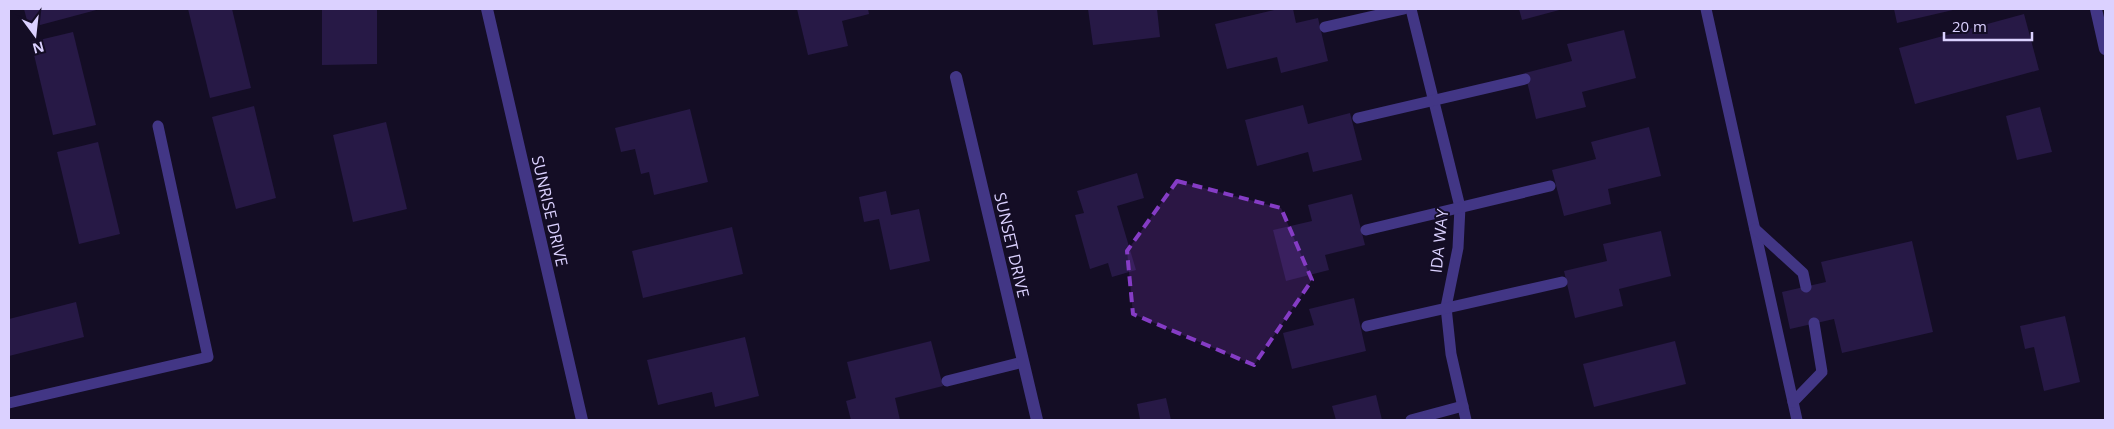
<svg xmlns="http://www.w3.org/2000/svg" width="2114" height="429" font-family="'Open Sans',sans-serif">
<style>
.building{fill:#271946}
.lines{fill:none;stroke-linecap:round;stroke-linejoin:round}
.lane{stroke:#423685;stroke-width:11}
.street{stroke:#423685;stroke-width:12}
.marked{fill:#853cc5;fill-opacity:0.2;stroke:#853cc5;stroke-width:4;stroke-dasharray:10 6;stroke-linejoin:round}
.labels{text-anchor:middle;stroke-width:4;stroke-linejoin:round;paint-order:stroke}
.street-label{font-size:16px;fill:#dbd1ff;stroke:#140d25}
</style>
<rect width="100%" height="100%" fill="#140d25"/>
<g class="building">
<path d="M24 9H100L29 28Z"/>
<path d="M188 9H232L251 88 210 98Z"/>
<path d="M322 9H377V64L322 65Z"/>
<path d="M797 9H868L869 14 842 21 848 46 808 55Z"/>
<path d="M1088 9H1157L1160 37 1093 45Z"/>
<path d="M1278 9H1293L1296 23 1318 18 1328 61 1281 73 1277 57 1227 69 1215 24Z"/>
<path d="M1519 9H1563L1522 20Z"/>
<path d="M1894 9H1953V10L1897 23Z"/>
<path d="M2024 14 2039 70 1915 104 1899 48Z"/>
<path d="M1624 30 1636 78 1582 92 1586 107 1536 119 1525 73 1572 61 1567 44Z"/>
<path d="M73 32 96 125 53 135 31 42Z"/>
<path d="M1303 105 1308 124 1350 113 1362 160 1313 172 1308 152 1257 166 1245 120Z"/>
<path d="M254 106 276 198 236 209 212 117Z"/>
<path d="M2040 107 2052 152 2017 160 2006 116Z"/>
<path d="M690 109 708 182 654 195 649 172 641 174 635 149 621 152 615 128Z"/>
<path d="M386 122 407 209 353 222 333 135Z"/>
<path d="M1649 127 1661 176 1608 189 1611 204 1564 216 1552 170 1596 159 1591 142Z"/>
<path d="M98 142 120 234 79 244 57 152Z"/>
<path d="M1137 173 1144 198 1117 206 1136 270 1112 277 1108 263 1090 269 1075 215 1084 213 1077 191Z"/>
<path d="M886 191 891 215 919 209 930 261 890 270 879 219 864 222 859 197Z"/>
<path d="M1352 194 1365 245 1325 255 1329 270 1286 281 1273 230 1312 221 1308 205Z"/>
<path d="M732 227 743 274 643 298 632 251Z"/>
<path d="M1661 231 1671 276 1619 289 1623 306 1575 318 1564 271 1607 261 1603 244Z"/>
<path d="M1912 241 1933 332 1842 353 1834 319 1790 329 1782 292 1826 282 1821 262Z"/>
<path d="M1354 298 1366 351 1292 369 1283 333 1314 325 1309 309Z"/>
<path d="M76 302 84 337 9 356V319Z"/>
<path d="M2065 316 2080 382 2044 391 2034 347 2025 349 2020 326Z"/>
<path d="M745 337 759 396 715 407 712 392 658 405 647 360Z"/>
<path d="M931 341 943 386 895 398 900 420H851L846 401 856 398 847 362Z"/>
<path d="M1675 341 1686 384 1594 407 1583 364Z"/>
<path d="M1376 395 1382 420H1336L1332 406Z"/>
<path d="M1166 398 1171 420H1136L1140 419 1137 404Z"/>
</g>
<g class="lines">
<g class="lane">
<path d="M1411 9 1460 207 1458 248 1446 307 1451 354 1466 420"/>
<path d="M1706 9 1797 420"/>
<path d="M1325 27 1404 9"/>
<path d="M1358 118 1525 79"/>
<path d="M1755 229 1803 273 1806 287"/>
<path d="M1366 230 1550 186"/>
<path d="M1367 326 1562 282"/>
<path d="M947 381 1023 362"/>
<path d="M1793 402 1822 372 1814 323"/>
<path d="M9 403 208 357 158 126"/>
<path d="M1411 420 1463 406"/>
</g>
<g class="street">
<path d="M487 9 582 420"/>
<path d="M2096 9 2105 49"/>
<path d="M956 77 1037 420"/>
</g>
</g>
<path class="marked" d="M1177 181 1281 208 1312 280 1254 365 1133 314 1127 251Z"/>
<g class="labels">
<g class="street-label">
<text transform="translate(550 211) rotate(77)" y="6">SUNRISE DRIVE</text>
<text transform="translate(1439 241) rotate(-84)" y="6">IDA WAY</text>
<text transform="translate(1012 245) rotate(77)" y="6">SUNSET DRIVE</text>
</g>
</g>
<rect width="2114" height="429" fill="none" stroke="#dbd1ff" stroke-width="20"/>
<g transform="translate(35 35) rotate(165)" stroke="#140d25" stroke-width="4" paint-order="stroke">
<path d="M0-4L9 19L0 12L-9 19Z" fill="#dbd1ff"/>
<text y="-8" font-size="14" font-weight="bold" text-anchor="middle" fill="#dbd1ff">N</text>
</g>
<path d="M1944 32v8h88v-8" fill="none" stroke="#dbd1ff" stroke-width="2.5"/>
<text x="1952" y="32" font-size="15" fill="#dbd1ff" stroke="#140d25" stroke-width="4" paint-order="stroke">20 m</text>
</svg>
